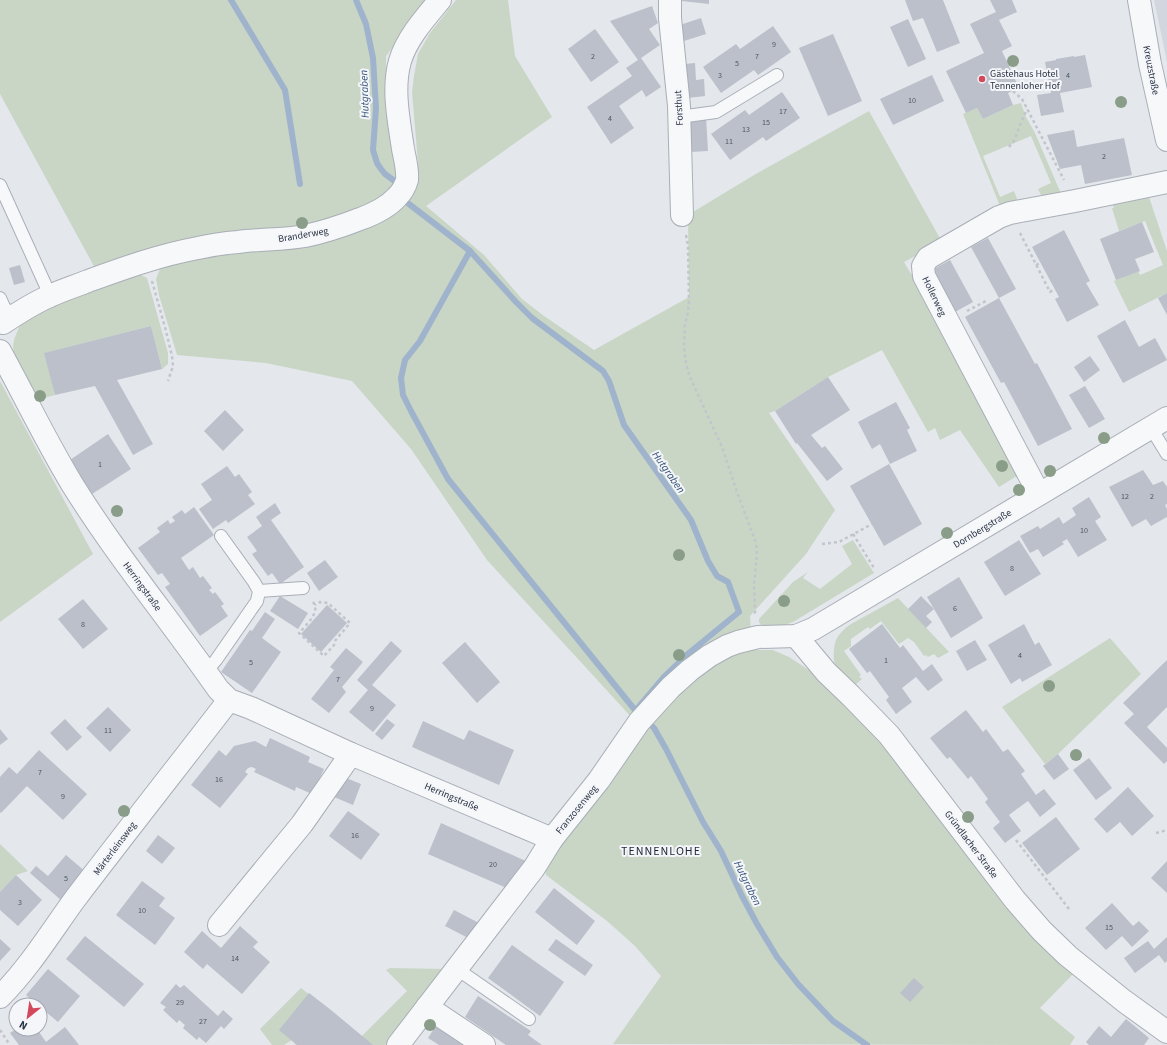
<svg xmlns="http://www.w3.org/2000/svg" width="1167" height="1045" font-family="'Source Sans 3',sans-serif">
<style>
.built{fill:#d2d6de}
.green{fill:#c9d6c5}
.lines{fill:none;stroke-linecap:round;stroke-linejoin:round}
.stream{stroke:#9fb4cc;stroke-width:6}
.building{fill:#bbc0ca}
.service-casing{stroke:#a9aeb7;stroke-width:14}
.minor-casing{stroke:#a9aeb7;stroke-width:24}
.path{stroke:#c2c5cb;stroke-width:2.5;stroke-dasharray:3 3;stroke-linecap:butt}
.service{stroke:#f7f8fa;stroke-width:12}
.minor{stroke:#f7f8fa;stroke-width:22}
.tree{fill:#899d89}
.poi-dot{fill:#d1495b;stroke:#f4f6f9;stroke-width:1.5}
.labels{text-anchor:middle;stroke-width:4;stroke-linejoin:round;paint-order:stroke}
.number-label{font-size:8px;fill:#4f5766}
.street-label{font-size:10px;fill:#2b3445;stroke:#f4f6f9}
.poi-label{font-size:10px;fill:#2b3445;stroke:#f4f6f9;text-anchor:start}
.water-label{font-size:11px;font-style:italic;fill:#34527a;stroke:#f4f6f9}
.quarter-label{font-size:12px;letter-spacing:1px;fill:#1d2536;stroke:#f4f6f9}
</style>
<rect width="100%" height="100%" fill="#e4e7ec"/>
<path class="built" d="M1154 0H1167V62Z"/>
<g class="green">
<path d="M0 0H430L386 56V93L399 183 395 190 346 217 96 270 0 94Z"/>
<path d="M456 0H508L515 56 552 117 426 206 484 255 522 299 544 316 594 350 689 297 688 215 754 175 869 111 942 242 904 262 911 274 919 277 1023 472 999 487 960 430 940 440 935 428 928 432 882 350 828 377 775 411 769 413 835 510 806 554 750 616 751 632 756 650H773L789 657 824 680 873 730 1008 910 1075 972 1040 1008 1075 1037 1070 1045 613 1044 661 976 635 946 607 921 546 875 545 869 567 834 645 732 487 560 411 449 352 381 266 363 177 355 159 295 156 279 160 269 162 266 181 260 324 240 415 180 418 163 412 92 414 76 418 54 430 33Z"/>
<path d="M1021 103 1026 117 1035 133 1062 196 1043 199 1038 189 1051 183 1031 136 983 156 1000 197 1014 191 1019 204 1000 206 963 114 977 108 983 119 1013 105Z"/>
<path d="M1148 194 1167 251V293L1129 312 1114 281 1138 271 1140 275 1163 265 1145 221 1119 231 1112 208H1114L1111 201Z"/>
<path d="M139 274 147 278 168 353V364L162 369 151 326 45 353 55 395 37 400 14 355 13 346 14 340 19 327 24 321 41 309Z"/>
<path d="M0 381 93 554 0 622Z"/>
<path d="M853 540 874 573 793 622 782 626H762L759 622V619L793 582 808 572 803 578 820 589 852 564 842 546Z"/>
<path d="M898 598 949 652 938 658 934 654 928 657 926 655 924 656 914 642 908 638 899 644 881 621 870 629 868 627 851 639V646L844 651 861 675 859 677 862 679 854 686C849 681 842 676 838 671 832 663 833 649 836 640 839 634 845 628 851 624Z"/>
<path d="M1110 638 1141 674 1058 754 1045 764 1002 707Z"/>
<path d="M0 844 28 871 16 875 0 892Z"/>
<path d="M390 968 445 969 403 1025 385 1045H353L407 991 386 970Z"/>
<path d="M301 988 321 1004 333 1045H296L292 1040 284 1045H272L260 1029Z"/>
</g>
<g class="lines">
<g class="stream">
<path d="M231 0 285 90 300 184"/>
<path d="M356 0 366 24 373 58 376 108 373 150 377 163 381 169 385 174 396 182"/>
<path d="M409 204 470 251 516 302 532 318 603 371 609 381 624 425 691 520 708 561 717 576 728 582 739 612 689 653 664 677 636 710"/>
<path d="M470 251 420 341 405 360 401 378 403 395 411 411 448 479 635 710"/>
<path d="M646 720 654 728 666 749 703 822 721 851 742 896 757 924 777 957 798 984 833 1021 867 1045"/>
</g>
</g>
<g class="building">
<path d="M682 0H709V4L682 1Z"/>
<path d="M905 0H943L960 43 937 52 923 18 913 21Z"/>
<path d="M990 0H1012L1017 12 999 20 1012 46 1002 51 1019 88 1008 93 1013 105 983 119 977 108 966 113 946 71 984 53 970 24 996 12Z"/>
<path d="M652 6 658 23 649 29 660 45 641 58 661 87 646 97 642 90 619 106 634 128 611 144 587 107 632 76 626 68 638 60 610 21Z"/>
<path d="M701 18 706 34 684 41 680 25Z"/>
<path d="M908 19 926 59 908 67 890 27Z"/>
<path d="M773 26 791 52 758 75 754 70 721 93 703 67 736 44 740 49Z"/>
<path d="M595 29 619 62 591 82 568 49Z"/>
<path d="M833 34 862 101 828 116 799 48Z"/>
<path d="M1085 55 1092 87 1060 93 1064 112 1041 116 1037 95 1051 93 1045 62 1056 60V59L1074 56V57Z"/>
<path d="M695 63 696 80 704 79 705 96 688 98 685 64Z"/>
<path d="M932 75 944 101 893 125 880 99Z"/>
<path d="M782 92 800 118 766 141 763 137 730 160 711 134 745 110 749 115Z"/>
<path d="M706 117 708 151 690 152 688 118Z"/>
<path d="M1074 130 1077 147 1124 138 1132 175 1085 184 1081 165 1060 169 1047 135Z"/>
<path d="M1142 222 1154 252 1135 259 1140 271 1116 280 1100 239Z"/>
<path d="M1064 230 1090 281 1086 283 1099 305 1067 322 1055 299 1059 297 1032 247Z"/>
<path d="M988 238 1016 289 999 298 1035 364 1037 363 1072 429 1038 446 1004 382 1001 383 965 317 999 298 971 247Z"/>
<path d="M950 260 973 302 955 312 932 270Z"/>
<path d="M20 265 25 282 14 285 9 268Z"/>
<path d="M1167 293V315L1158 298Z"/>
<path d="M1125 320 1139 347 1155 338 1167 360 1123 383 1097 336Z"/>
<path d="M151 326 162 369 117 380 153 444 133 455 95 386 55 395 44 353Z"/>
<path d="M1090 356 1100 370 1084 382 1074 367Z"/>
<path d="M828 377 850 410 811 435 822 448 825 446 843 469 827 481 797 443 796 444 775 411Z"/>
<path d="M1085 386 1105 419 1089 428 1069 395Z"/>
<path d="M896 402 910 428 907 430 917 451 890 464 880 444 872 449 858 422Z"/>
<path d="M225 410 244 430 223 451 204 431Z"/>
<path d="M108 434 131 469 92 494 70 460Z"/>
<path d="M889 464 922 524 884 546 850 486Z"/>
<path d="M227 466 235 477 239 474 252 492 248 495 255 504 228 523 226 520 213 529 199 509 212 500 201 484Z"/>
<path d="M1143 470 1153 485 1163 481 1167 487V504L1165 505 1167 509V517L1151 526 1146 519 1132 527 1109 487Z"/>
<path d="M1089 497 1101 517 1095 521 1107 540 1078 557 1067 539 1062 542 1064 544 1043 557 1038 549 1030 553 1020 536 1038 526 1040 529 1059 517 1063 524 1076 515 1072 508Z"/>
<path d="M275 503 281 513 271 520 304 567 280 584 272 573 268 576 252 554 257 551 247 537 262 526 256 517Z"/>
<path d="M194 507 214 535 181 558 189 570 193 567 200 578 203 576 212 588 209 590 213 594 215 592 224 604 221 606 228 616 200 636 165 587 170 584 162 573 158 575 138 548 160 532 157 528 168 520 170 524 175 521 172 517 182 510 185 514Z"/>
<path d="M1019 540 1041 574 1005 596 984 562Z"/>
<path d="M325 560 338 577 319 591 307 573Z"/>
<path d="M959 577 983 618 951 638 927 597Z"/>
<path d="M280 596 308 613 298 629 270 611Z"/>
<path d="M921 596 934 609 926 616 932 622 926 628 908 609Z"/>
<path d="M83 599 108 629 83 649 58 619Z"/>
<path d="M327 605 347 623 321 652 301 634Z"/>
<path d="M265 612 275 619 262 638 281 652 252 693 221 672 250 630 252 631Z"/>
<path d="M882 624 900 648 903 645 923 671 932 664 943 680 928 691 916 677 902 688 912 702 896 714 886 700 889 697 870 671 867 673 849 649Z"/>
<path d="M1024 624 1035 645 1039 642 1052 665 1022 682 1020 678 1011 684 988 645Z"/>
<path d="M975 640 987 660 967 671 956 651Z"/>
<path d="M391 641 402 651 372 685 396 705 373 732 349 712 368 690 357 680Z"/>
<path d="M465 642 500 682 477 703 442 663Z"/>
<path d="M346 648 363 662 342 687 346 692 329 713 311 699 334 670 330 667Z"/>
<path d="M1167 660V707L1147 727 1167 748V761L1164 764 1124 723 1134 714 1123 703Z"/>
<path d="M108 707 131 730 110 752 86 728Z"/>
<path d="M966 710 983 732 986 729 1003 752 1008 749 1025 771 1021 774 1036 795 1044 789 1056 804 1040 817 1028 801 1009 815 1021 831 1005 843 993 828 1000 822 985 802 988 799 971 776 968 779 950 757 947 759 930 738Z"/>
<path d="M65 719 82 737 67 751 50 733Z"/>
<path d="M387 719 395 725 382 740 375 734Z"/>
<path d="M423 721 464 740 469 730 514 750 499 785 412 747Z"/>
<path d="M0 729 8 739 0 745Z"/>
<path d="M270 738 310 757 308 762 324 769 312 794 296 787 295 791 254 772 256 769 252 767 248 768 245 772 248 774 220 808 191 785 219 750 226 756 234 746 255 741 266 747Z"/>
<path d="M39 750 87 794 63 820 27 786 1 813 0 812V777L9 767 17 774Z"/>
<path d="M1058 754 1069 769 1054 780 1043 766Z"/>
<path d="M1089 758 1112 788 1096 800 1073 770Z"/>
<path d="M341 776 361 784 353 805 327 794Z"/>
<path d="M1128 787 1154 816 1132 836 1120 822 1107 833 1094 819Z"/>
<path d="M348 811 380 834 361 860 329 836Z"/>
<path d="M1056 817 1080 849 1047 875 1022 843Z"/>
<path d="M441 823 528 862 509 889 428 854Z"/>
<path d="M158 835 175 848 162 864 146 851Z"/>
<path d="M66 855 87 873 62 901 30 873 36 866 48 876Z"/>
<path d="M1167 861V893L1151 878Z"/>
<path d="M16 875 42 900 18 926 0 910V892Z"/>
<path d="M142 881 165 898 159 906 175 918 155 945 116 915Z"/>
<path d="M554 888 595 921 577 945 535 912Z"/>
<path d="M1112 903 1133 926 1139 921 1149 931 1132 947 1122 936 1106 950 1085 928Z"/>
<path d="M454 910 479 923 470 939 445 926Z"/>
<path d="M240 926 258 942 253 947 270 962 242 994 207 964 203 969 184 952 202 931 221 948Z"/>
<path d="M85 936 144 984 124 1007 66 959Z"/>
<path d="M1167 937V961L1165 963 1159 955 1135 973 1124 958 1148 941 1154 949Z"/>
<path d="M0 939 11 949 0 961Z"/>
<path d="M556 939 593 965 585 976 548 950Z"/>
<path d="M512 945 564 982 540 1016 488 978Z"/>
<path d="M48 969 80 996 58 1022 40 1007V1005H38L26 995Z"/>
<path d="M914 978 924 987 910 1002 900 993Z"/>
<path d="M176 984 180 988 184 985 218 1016 223 1010 233 1019 224 1029 221 1026 206 1043 199 1037 197 1040 183 1028 185 1025 179 1020 177 1023 163 1010 166 1007 160 1003Z"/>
<path d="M309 993 331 1010 373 1045H297L279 1030Z"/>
<path d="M478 996 531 1031 528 1035 542 1045H506L465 1017Z"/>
<path d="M1126 1019 1149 1038 1144 1045H1089L1086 1042 1099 1026 1111 1037Z"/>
<path d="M437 1024 470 1045H439L428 1038Z"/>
<path d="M65 1027 79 1045H19L10 1033 16 1029H37L46 1042Z"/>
</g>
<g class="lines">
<g class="service-casing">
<g id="service">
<path d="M679 117 716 112 777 75"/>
<path d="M0 185 50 295"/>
<path d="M0 298 4 307 13 317"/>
<path d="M1151 428 1167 454"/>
<path d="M259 591 303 588"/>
<path d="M206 672 216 660 257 601 259 591 254 582 221 536"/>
<path d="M457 969 529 1019"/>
</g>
</g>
<g class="minor-casing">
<g id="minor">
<path d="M670 0V18L679 106 682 215"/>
<path d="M1139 0 1150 64 1167 140"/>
<path d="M3 323C18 313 33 303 50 296 62 290 76 286 88 281 124 268 160 255 198 248 211 245 225 243 238 242 261 239 283 240 305 236 324 232 342 226 360 219 374 214 387 208 397 197 402 192 405 187 407 180 408 170 405 159 403 149 399 121 392 89 400 61 407 38 425 18 440 0"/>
<path d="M0 351C24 395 46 441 72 484 116 555 170 620 218 689L229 700 251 708 351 754 552 839"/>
<path d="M1039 494 924 276 923 266 928 258 999 217 1010 213 1075 201 1167 182"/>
<path d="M796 636 826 672 851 696 889 735 1015 900 1042 931 1068 956 1124 1001 1167 1032"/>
<path d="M219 925 302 824 351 754"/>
<path d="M0 997C29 968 51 932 75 899 126 832 178 766 229 700"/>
<path d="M427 1007 484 1045"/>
<path d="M398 1045 534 868 552 839 599 780 639 722 671 687 690 670 709 656 727 646 738 642 758 637 796 636 813 629 1167 418"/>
</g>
</g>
<g class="path">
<path d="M1013 91 1022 99 1064 180"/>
<path d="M1009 147 1014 141 1020 125 1027 109"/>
<path d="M1020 233 1050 292 1054 289"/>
<path d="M686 235 688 246 689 302 688 312 685 324 684 346 686 363 689 375 722 447 737 492 756 543 757 555 754 585 755 613 757 615"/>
<path d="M1036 265 1040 263"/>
<path d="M152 281 166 331 172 356 173 366 168 381"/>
<path d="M967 311 986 301"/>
<path d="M853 534 874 568"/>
<path d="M822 544 839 542 872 524"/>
<path d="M313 602C321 612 306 625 299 633L324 656 334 645V642L350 623 328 603 320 602 315 605"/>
<path d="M1156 833 1167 830"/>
<path d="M1016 840 1069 909"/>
<path d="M0 1030 10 1045"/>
</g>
<use href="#service" class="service"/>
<use href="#minor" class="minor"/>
</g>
<g class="tree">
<circle cx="1013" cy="61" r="6"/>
<circle cx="1121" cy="102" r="6"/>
<circle cx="302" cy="223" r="6"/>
<circle cx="40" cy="396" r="6"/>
<circle cx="1104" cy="438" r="6"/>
<circle cx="1002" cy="466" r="6"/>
<circle cx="1050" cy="471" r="6"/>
<circle cx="1019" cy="490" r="6"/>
<circle cx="117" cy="511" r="6"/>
<circle cx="947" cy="533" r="6"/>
<circle cx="679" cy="555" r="6"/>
<circle cx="784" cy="601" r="6"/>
<circle cx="679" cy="655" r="6"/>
<circle cx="1049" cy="686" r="6"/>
<circle cx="1076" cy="755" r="6"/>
<circle cx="124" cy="811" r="6"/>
<circle cx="968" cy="817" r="6"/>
<circle cx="430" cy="1025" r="6"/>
</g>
<circle class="poi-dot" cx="982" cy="79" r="4"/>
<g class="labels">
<g class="number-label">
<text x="774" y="47">9</text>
<text x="593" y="59">2</text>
<text x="757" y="59">7</text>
<text x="737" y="66">5</text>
<text x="720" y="78">3</text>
<text x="1068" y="78">4</text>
<text x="912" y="103">10</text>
<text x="783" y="114">17</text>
<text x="610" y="121">4</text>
<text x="766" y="125">15</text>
<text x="746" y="132">13</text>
<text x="729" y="144">11</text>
<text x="1104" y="159">2</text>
<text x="100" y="467">1</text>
<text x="1125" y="499">12</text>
<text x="1152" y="499">2</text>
<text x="1084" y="533">10</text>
<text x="1012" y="571">8</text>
<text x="955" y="611">6</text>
<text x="83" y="627">8</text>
<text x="1020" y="658">4</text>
<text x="886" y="663">1</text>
<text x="251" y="665">5</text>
<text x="338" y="682">7</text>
<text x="372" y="711">9</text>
<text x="108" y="733">11</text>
<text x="40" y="775">7</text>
<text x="219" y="782">16</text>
<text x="63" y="799">9</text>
<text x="355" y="838">16</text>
<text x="493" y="867">20</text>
<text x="66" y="881">5</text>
<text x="20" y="905">3</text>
<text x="142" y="913">10</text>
<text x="1109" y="930">15</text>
<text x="235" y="961">14</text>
<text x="180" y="1005">29</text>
<text x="203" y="1024">27</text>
</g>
<g class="street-label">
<text transform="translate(1152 70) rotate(79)" y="4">Kreuzstraße</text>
<text transform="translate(678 108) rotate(-93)" y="4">Forsthut</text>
<text transform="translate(303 234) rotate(-10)" y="4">Branderweg</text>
<text transform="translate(935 296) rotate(64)" y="4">Hollerweg</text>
<text transform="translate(982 528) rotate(-31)" y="4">Dornbergstraße</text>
<text transform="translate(143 586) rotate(54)" y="4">Herringstraße</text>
<text transform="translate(452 796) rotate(23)" y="4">Herringstraße</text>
<text transform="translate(576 809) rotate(-51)" y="4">Franzosenweg</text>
<text transform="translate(972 844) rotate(53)" y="4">Gründlacher Straße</text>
<text transform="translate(114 848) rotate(-53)" y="4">Märterleinsweg</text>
</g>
<g class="poi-label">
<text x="990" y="77">Gästehaus Hotel<tspan x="990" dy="12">Tennenloher Hof</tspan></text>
</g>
<g class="water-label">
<text transform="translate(364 94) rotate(-92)" y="4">Hutgraben</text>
<text transform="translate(669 472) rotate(55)" y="4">Hutgraben</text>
<text transform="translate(748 883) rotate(64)" y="4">Hutgraben</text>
</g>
<g class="quarter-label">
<text x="661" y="855">TENNENLOHE</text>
</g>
</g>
<g transform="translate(28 1017) rotate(210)"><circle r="19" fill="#f4f6f9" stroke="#a4a8b1"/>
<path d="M0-3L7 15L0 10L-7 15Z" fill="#d1495b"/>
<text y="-6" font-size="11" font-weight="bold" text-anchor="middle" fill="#2b3445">N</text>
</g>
</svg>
